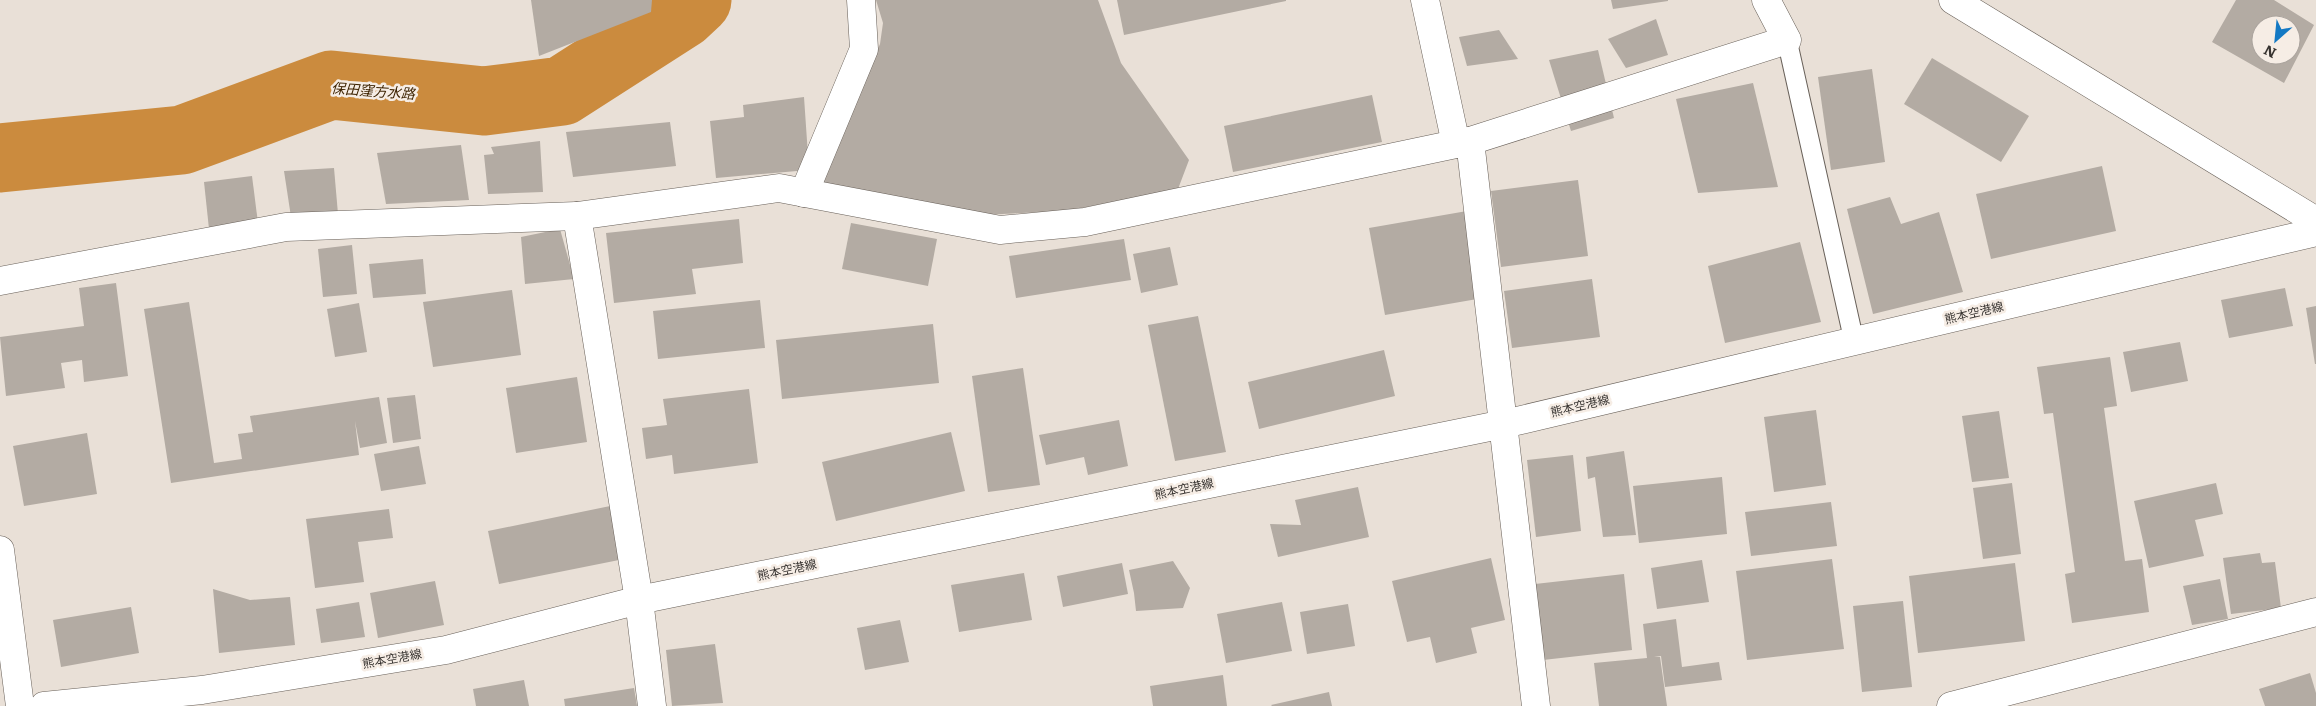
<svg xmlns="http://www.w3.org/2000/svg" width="2316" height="706" font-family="Literata,'Noto Sans JP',serif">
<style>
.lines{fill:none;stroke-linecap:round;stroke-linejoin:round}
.river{stroke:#cb8b3e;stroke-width:69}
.building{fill:#b3aba3;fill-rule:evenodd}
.lane-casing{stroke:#686059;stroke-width:21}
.street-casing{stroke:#686059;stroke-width:29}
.secondary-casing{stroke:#686059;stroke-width:29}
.lane{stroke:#fff;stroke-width:19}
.street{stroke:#fff;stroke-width:28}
.secondary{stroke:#fff;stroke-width:28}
.labels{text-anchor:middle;stroke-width:5;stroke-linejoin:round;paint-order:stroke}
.street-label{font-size:12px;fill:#373330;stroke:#f6ede5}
.water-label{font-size:14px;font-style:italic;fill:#3e2403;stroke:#f6ede5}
</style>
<rect width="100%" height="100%" fill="#e9e0d7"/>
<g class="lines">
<path class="river" d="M0 158 182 140 331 85 484 101 562 91 682 14 697 0"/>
</g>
<g class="building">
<path d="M531 0H652L651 12 539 56Z"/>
<path d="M876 0H1098L1121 63 1189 160 1178 189 1066 211 981 215 819 184 880 44 883 23Z"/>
<path d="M1117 0H1286V1L1124 35Z"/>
<path d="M1611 0H1668V1L1613 9Z"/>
<path d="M2236 0H2274L2314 25 2284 83 2212 42ZM2261 25H2291V55H2261Z"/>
<path d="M1656 19 1668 55 1626 68 1608 39Z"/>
<path d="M1499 30 1518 59 1467 66 1459 37Z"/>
<path d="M1598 50 1614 118 1571 131 1549 60Z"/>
<path d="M1932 58 2029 116 2001 162 1904 104Z"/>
<path d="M1872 69 1885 162 1831 170 1818 77Z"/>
<path d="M1753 83 1778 187 1698 193 1676 99Z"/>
<path d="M1372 95 1382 142 1233 172 1224 126Z"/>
<path d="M804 97 809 170 716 178 710 121 744 117 743 105Z"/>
<path d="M670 122 676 166 573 177 566 132Z"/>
<path d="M540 141 543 192 488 194 484 155 494 154 491 147Z"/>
<path d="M461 145 469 200 386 204 377 153Z"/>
<path d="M2102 166 2116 231 1991 259 1976 194Z"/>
<path d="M334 168 338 214 291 217 284 171Z"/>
<path d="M252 176 258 223 209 229 204 182Z"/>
<path d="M1578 180 1588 256 1501 267 1491 191Z"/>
<path d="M1890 197 1901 224 1939 212 1963 292 1873 314 1847 209Z"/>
<path d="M1467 211 1483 298 1385 315 1369 228Z"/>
<path d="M739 219 743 263 692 269 696 294 614 303 606 233Z"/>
<path d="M851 223 937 239 928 286 842 269Z"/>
<path d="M560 229 574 279 525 284 521 237Z"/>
<path d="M1124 239 1131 280 1016 298 1009 256Z"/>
<path d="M1800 242 1821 322 1725 343 1708 266Z"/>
<path d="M352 245 357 294 323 297 318 249Z"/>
<path d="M1170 247 1178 285 1141 293 1133 254Z"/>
<path d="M423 259 426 294 373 298 369 264Z"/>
<path d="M1592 279 1600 337 1512 348 1504 291Z"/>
<path d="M116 283 128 376 84 382 82 360 61 363 65 388 6 396 0 337 84 326 79 288Z"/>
<path d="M2285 288 2293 326 2229 338 2221 300Z"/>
<path d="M512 290 521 355 433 367 423 302Z"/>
<path d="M760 300 765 348 658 359 653 311Z"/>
<path d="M189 302 214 463 242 459 238 434 253 432 250 416 379 397 387 443 360 448 355 421 359 455 171 483 144 309Z"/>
<path d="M359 303 367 352 335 357 327 309Z"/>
<path d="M2316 306V364H2315L2306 308Z"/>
<path d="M1198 316 1226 452 1175 461 1148 325Z"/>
<path d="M933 324 939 383 782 399 776 340Z"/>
<path d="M2180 342 2188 381 2131 392 2123 352Z"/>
<path d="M1384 350 1395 396 1259 429 1248 382Z"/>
<path d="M2110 357 2117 406 2104 408 2125 561 2142 559 2149 612 2072 623 2065 574 2075 572 2053 413 2044 414 2037 367Z"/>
<path d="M1023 368 1040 485 988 492 972 376Z"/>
<path d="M577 377 587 442 516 453 506 388Z"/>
<path d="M749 389 758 463 674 474 672 455 646 459 642 428 667 425 663 399Z"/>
<path d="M415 395 421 439 393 443 387 398Z"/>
<path d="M1816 410 1826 485 1774 492 1764 417Z"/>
<path d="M1999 411 2009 478 1972 482 1962 416Z"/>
<path d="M1119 420 1128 466 1088 475 1084 457 1046 465 1039 435Z"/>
<path d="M951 432 965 491 836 521 822 462Z"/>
<path d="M87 433 97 494 24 506 13 446Z"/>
<path d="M419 446 426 484 381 491 374 454Z"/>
<path d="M1624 451 1636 535 1603 537 1595 477 1588 479 1586 457Z"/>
<path d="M1573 455 1581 531 1536 537 1527 460Z"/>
<path d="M1722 477 1727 534 1639 543 1633 486Z"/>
<path d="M2012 483 2021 554 1983 559 1973 488Z"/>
<path d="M2216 483 2223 514 2195 520 2204 556 2149 568 2134 501Z"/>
<path d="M1358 487 1369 537 1278 557 1270 524 1301 525 1295 500Z"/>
<path d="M1831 502 1837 546 1751 556 1745 512Z"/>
<path d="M620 504 629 558 499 584 488 531Z"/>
<path d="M389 509 393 538 358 542 364 582 315 588 306 519Z"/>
<path d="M2260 553 2262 563 2275 562 2281 608 2231 614 2223 558Z"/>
<path d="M1491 558 1505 620 1471 628 1477 653 1436 663 1430 637 1407 642 1392 581Z"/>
<path d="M1832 559 1844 649 1747 660 1736 571Z"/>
<path d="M1702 560 1709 602 1657 609 1651 568Z"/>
<path d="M1173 561 1190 588 1183 608 1136 611 1134 593 1129 570Z"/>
<path d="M1122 563 1128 594 1063 607 1057 576Z"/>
<path d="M2015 563 2025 641 1918 653 1909 576Z"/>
<path d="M1024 573 1032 620 959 632 951 585Z"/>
<path d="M1624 574 1632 650 1543 660 1535 584Z"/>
<path d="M2220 579 2228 619 2192 625 2183 586Z"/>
<path d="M435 581 444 625 378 638 370 593Z"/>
<path d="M213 589 250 600 290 597 295 645 219 653Z"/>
<path d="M1903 601 1912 687 1862 692 1853 606Z"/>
<path d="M359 602 365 637 321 643 316 609Z"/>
<path d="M1282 602 1292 651 1226 663 1217 614Z"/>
<path d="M1348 604 1355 646 1307 654 1300 612Z"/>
<path d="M131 607 139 653 61 667 53 620Z"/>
<path d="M1676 619 1682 667 1719 662 1722 680 1665 687 1661 656 1654 657H1660L1667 706H1599L1594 663 1647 658 1643 624Z"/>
<path d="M900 620 909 662 865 670 857 628Z"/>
<path d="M715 644 723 703 672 706 666 650Z"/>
<path d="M2310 673 2316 693V706H2265L2259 689Z"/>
<path d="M1223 675 1227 706H1153L1150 686Z"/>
<path d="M524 680 529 706H476L473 689Z"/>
<path d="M634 688 637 706H565L564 699Z"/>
<path d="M1329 692 1332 706H1272L1271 705Z"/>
</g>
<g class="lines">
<g class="lane-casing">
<path id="lane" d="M1787 40 1854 341"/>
</g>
<g class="street-casing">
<g id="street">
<path d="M1425 0 1456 144"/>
<path d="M1470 141 1536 706"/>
<path d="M804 193 864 49 861 0"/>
<path d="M577 216 639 600 652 706"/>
<path d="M0 281 286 227 577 216 779 188 1000 230 1085 222 1470 141 1787 40 1766 0"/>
<path d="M0 550 20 706"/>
<path d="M1951 706 2316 612"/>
</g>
</g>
<g class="secondary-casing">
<g id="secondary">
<path d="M1953 0 2316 221"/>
<path d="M44 706 202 690 446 650 639 600 1504 424 2316 232"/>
</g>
</g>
<use href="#lane" class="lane"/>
<use href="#street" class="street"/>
<use href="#secondary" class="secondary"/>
</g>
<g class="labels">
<g class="street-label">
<text transform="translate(1974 313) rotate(-13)" y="4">熊本空港線</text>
<text transform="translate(1580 406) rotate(-13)" y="4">熊本空港線</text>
<text transform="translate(1184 489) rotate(-12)" y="4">熊本空港線</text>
<text transform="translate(787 570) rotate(-12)" y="4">熊本空港線</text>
<text transform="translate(392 659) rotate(-10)" y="4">熊本空港線</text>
</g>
<g class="water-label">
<text transform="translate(373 91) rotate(4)" y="5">保田窪方水路</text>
</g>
</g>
<g transform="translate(2276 40) rotate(207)"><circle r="24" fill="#f6ede5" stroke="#aaa39d"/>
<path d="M0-4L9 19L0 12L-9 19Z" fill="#1479c4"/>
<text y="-8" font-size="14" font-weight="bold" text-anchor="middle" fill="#373330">N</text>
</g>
</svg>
